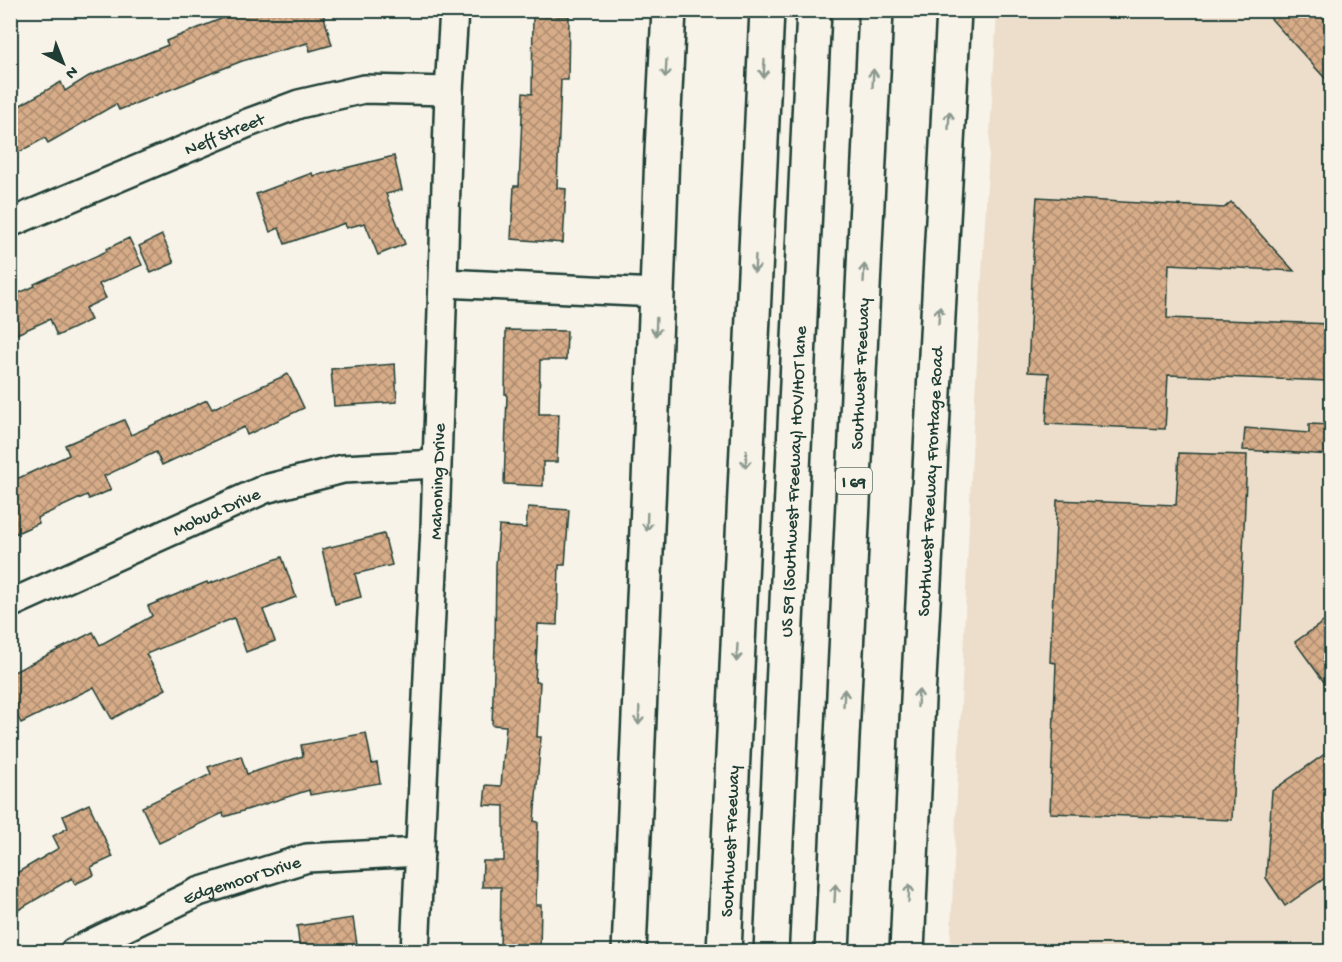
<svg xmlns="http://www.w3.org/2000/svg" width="1342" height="962" font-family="'Gochi Hand',sans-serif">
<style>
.built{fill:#eddecb}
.building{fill:url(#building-cross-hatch);stroke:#1f3d34;stroke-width:1.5}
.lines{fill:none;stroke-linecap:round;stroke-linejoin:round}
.minor-casing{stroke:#1f3d34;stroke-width:32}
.secondary-casing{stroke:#1f3d34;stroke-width:38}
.motorway-casing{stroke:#1f3d34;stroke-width:38}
.minor{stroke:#f7f3e8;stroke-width:27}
.secondary{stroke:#f7f3e8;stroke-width:33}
.motorway{stroke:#f7f3e8;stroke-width:33}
.oneway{stroke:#8b988e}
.labels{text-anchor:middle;stroke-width:6;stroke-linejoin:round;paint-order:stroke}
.shield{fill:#f7f3e8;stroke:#60746a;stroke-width:1.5}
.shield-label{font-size:16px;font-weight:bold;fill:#1f3d34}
.street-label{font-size:18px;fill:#1f3d34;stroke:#f7f3e8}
</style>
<defs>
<pattern id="building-cross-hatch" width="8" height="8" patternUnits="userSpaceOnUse" patternTransform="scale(1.5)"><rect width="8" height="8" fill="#d7ac88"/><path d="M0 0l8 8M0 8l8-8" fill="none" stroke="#ae8d70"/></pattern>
</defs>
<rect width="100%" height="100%" fill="#f7f3e8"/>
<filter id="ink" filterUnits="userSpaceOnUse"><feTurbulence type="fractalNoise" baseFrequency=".0167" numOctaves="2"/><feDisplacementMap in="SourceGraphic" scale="12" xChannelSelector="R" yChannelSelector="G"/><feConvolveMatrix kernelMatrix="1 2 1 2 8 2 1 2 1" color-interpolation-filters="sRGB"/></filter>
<g filter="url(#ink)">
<path class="built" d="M997 11H1331V951L950 952 973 431Z"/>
<g class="building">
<path d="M243 10H322L332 45 310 51 308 43 242 61 119 110 116 104 48 143 45 138 10 157V111L61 82 65 91 89 76 168 45 166 41Z"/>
<path d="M1263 10H1332V86Z"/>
<path d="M533 15 569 16 568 80H561L557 188 566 189 563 243 511 239 514 186H519L523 93 532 94Z"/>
<path d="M394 156 402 190 386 194 405 244 378 255 365 223 346 228 345 223 285 244 279 228 270 232 256 194 312 173 313 176Z"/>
<path d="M1037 197 1224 208 1231 202 1294 271 1169 264 1167 318 1332 324 1329 381 1168 375 1165 429 1046 424 1049 373 1028 372 1033 256Z"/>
<path d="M162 235 174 263 151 273 139 246Z"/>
<path d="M129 238 142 265 99 284 106 298 85 308 91 320 57 336 50 319 10 337V297L35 286 34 284 107 251 106 249Z"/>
<path d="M506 330 567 331 566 360H540L539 414H559L557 462H543V486L504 484 507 394H505Z"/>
<path d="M395 364 397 402 334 406 331 369Z"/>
<path d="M288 374 304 408 247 435 244 427 162 465 156 452 104 476 111 490 89 499 87 495 37 518 39 523 10 536V482L69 455 65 445 124 420 131 435 207 400 212 409Z"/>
<path d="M1309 424 1332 425V455L1243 450 1245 428 1309 433Z"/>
<path d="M1179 453 1247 455 1232 820 1050 813 1056 663 1050 662 1057 500 1176 505Z"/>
<path d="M528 507 569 510 565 565H559L557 625 538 624 535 682H540L537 737H541L534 821 538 822 536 905H541L540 951H500L501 887H482L483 861H504V806L484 805 486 785 501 786 506 726 492 725 495 645 496 565 499 526 526 528Z"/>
<path d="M384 534 392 565 355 574 361 597 335 604 322 549Z"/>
<path d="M282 557 296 597 263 610 275 641 246 652 234 618 146 654 166 689 112 719 94 687 21 723 10 702V674L93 632 100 645 152 616 148 606 207 582 208 584Z"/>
<path d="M1332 616V693L1295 642Z"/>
<path d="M366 733 372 764 377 763 380 783 310 795 309 790 224 817 223 813 159 843 142 807 211 774 208 767 241 756 247 774 303 756 301 745Z"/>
<path d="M1332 749V873L1285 906 1266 878 1272 791Z"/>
<path d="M89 804 113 857 91 867 94 875 75 884 72 878 10 915V877L59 848 53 836 68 828 63 816Z"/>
<path d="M353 918 358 951H300L297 926Z"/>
</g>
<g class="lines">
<g class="minor-casing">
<g id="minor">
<path id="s1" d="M10 223 248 123 299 104 364 89 449 91"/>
<path d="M443 283 657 293"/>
<path id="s2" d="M10 604 265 489 343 469 436 464"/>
<path id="s3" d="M74 952 198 892 307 858 420 852"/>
<path id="s4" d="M415 952 435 528 449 91 454 10"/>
</g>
</g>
<g class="secondary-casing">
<g id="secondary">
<path d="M629 952 657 293 662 151 669 10"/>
<path id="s5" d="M907 952 918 699 954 10"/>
</g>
</g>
<g class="motorway-casing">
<g id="motorway">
<path id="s6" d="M724 952 767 10"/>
<path id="s7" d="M771 952 814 10"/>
<path id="s8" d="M832 952 876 10"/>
</g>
</g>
<use href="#minor" class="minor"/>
<use href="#secondary" class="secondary"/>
<use href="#motorway" class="motorway"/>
</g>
<defs><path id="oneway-shaft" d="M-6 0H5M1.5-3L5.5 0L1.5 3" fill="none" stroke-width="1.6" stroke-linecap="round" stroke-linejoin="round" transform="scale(1.5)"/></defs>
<g class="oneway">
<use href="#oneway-shaft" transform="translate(666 69) rotate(93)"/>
<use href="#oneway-shaft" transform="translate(764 69) rotate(93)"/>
<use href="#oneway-shaft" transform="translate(873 78) rotate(-87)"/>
<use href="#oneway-shaft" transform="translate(949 120) rotate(-87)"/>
<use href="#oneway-shaft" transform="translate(755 264) rotate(93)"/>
<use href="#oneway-shaft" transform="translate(864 273) rotate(-87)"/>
<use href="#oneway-shaft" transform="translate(939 315) rotate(-87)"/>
<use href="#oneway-shaft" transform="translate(656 327) rotate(92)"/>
<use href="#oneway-shaft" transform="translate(746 459) rotate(93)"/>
<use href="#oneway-shaft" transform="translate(647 522) rotate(92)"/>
<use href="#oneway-shaft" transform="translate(737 653) rotate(93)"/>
<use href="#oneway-shaft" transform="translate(844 698) rotate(-87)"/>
<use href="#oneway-shaft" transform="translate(918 698) rotate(-87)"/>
<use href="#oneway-shaft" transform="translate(639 716) rotate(92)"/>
<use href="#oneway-shaft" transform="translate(835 893) rotate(-87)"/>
<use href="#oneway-shaft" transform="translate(909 893) rotate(-87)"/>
</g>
</g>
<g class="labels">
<rect class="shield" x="836" y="468" width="36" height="26" rx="4.5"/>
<g class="shield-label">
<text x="854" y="487">I 69</text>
</g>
<g class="street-label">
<text dy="6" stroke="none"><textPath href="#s1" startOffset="232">Neff Street</textPath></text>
<text dy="6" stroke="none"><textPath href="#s8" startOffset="579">Southwest Freeway</textPath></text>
<text dy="6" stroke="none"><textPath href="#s4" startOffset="471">Mahoning Drive</textPath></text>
<text dy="6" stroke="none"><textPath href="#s7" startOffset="471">US 59 (Southwest Freeway) HOV/HOT lane</textPath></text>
<text dy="6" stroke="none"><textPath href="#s5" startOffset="471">Southwest Freeway Frontage Road</textPath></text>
<text dy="6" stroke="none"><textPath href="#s2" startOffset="226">Mobud Drive</textPath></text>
<text dy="6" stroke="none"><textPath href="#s6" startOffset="111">Southwest Freeway</textPath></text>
<text dy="6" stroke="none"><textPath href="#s3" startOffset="183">Edgemoor Drive</textPath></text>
</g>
</g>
<rect width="1342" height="962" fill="none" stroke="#f7f3e8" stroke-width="36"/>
<rect x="18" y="18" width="1306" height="926" fill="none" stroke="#1f3d34" stroke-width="2" filter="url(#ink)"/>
<g transform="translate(63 63) rotate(138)" stroke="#f7f3e8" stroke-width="4.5" paint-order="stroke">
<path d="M0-4.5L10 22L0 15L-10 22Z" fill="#1f3d34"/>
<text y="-9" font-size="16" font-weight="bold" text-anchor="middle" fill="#1f3d34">N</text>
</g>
</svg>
